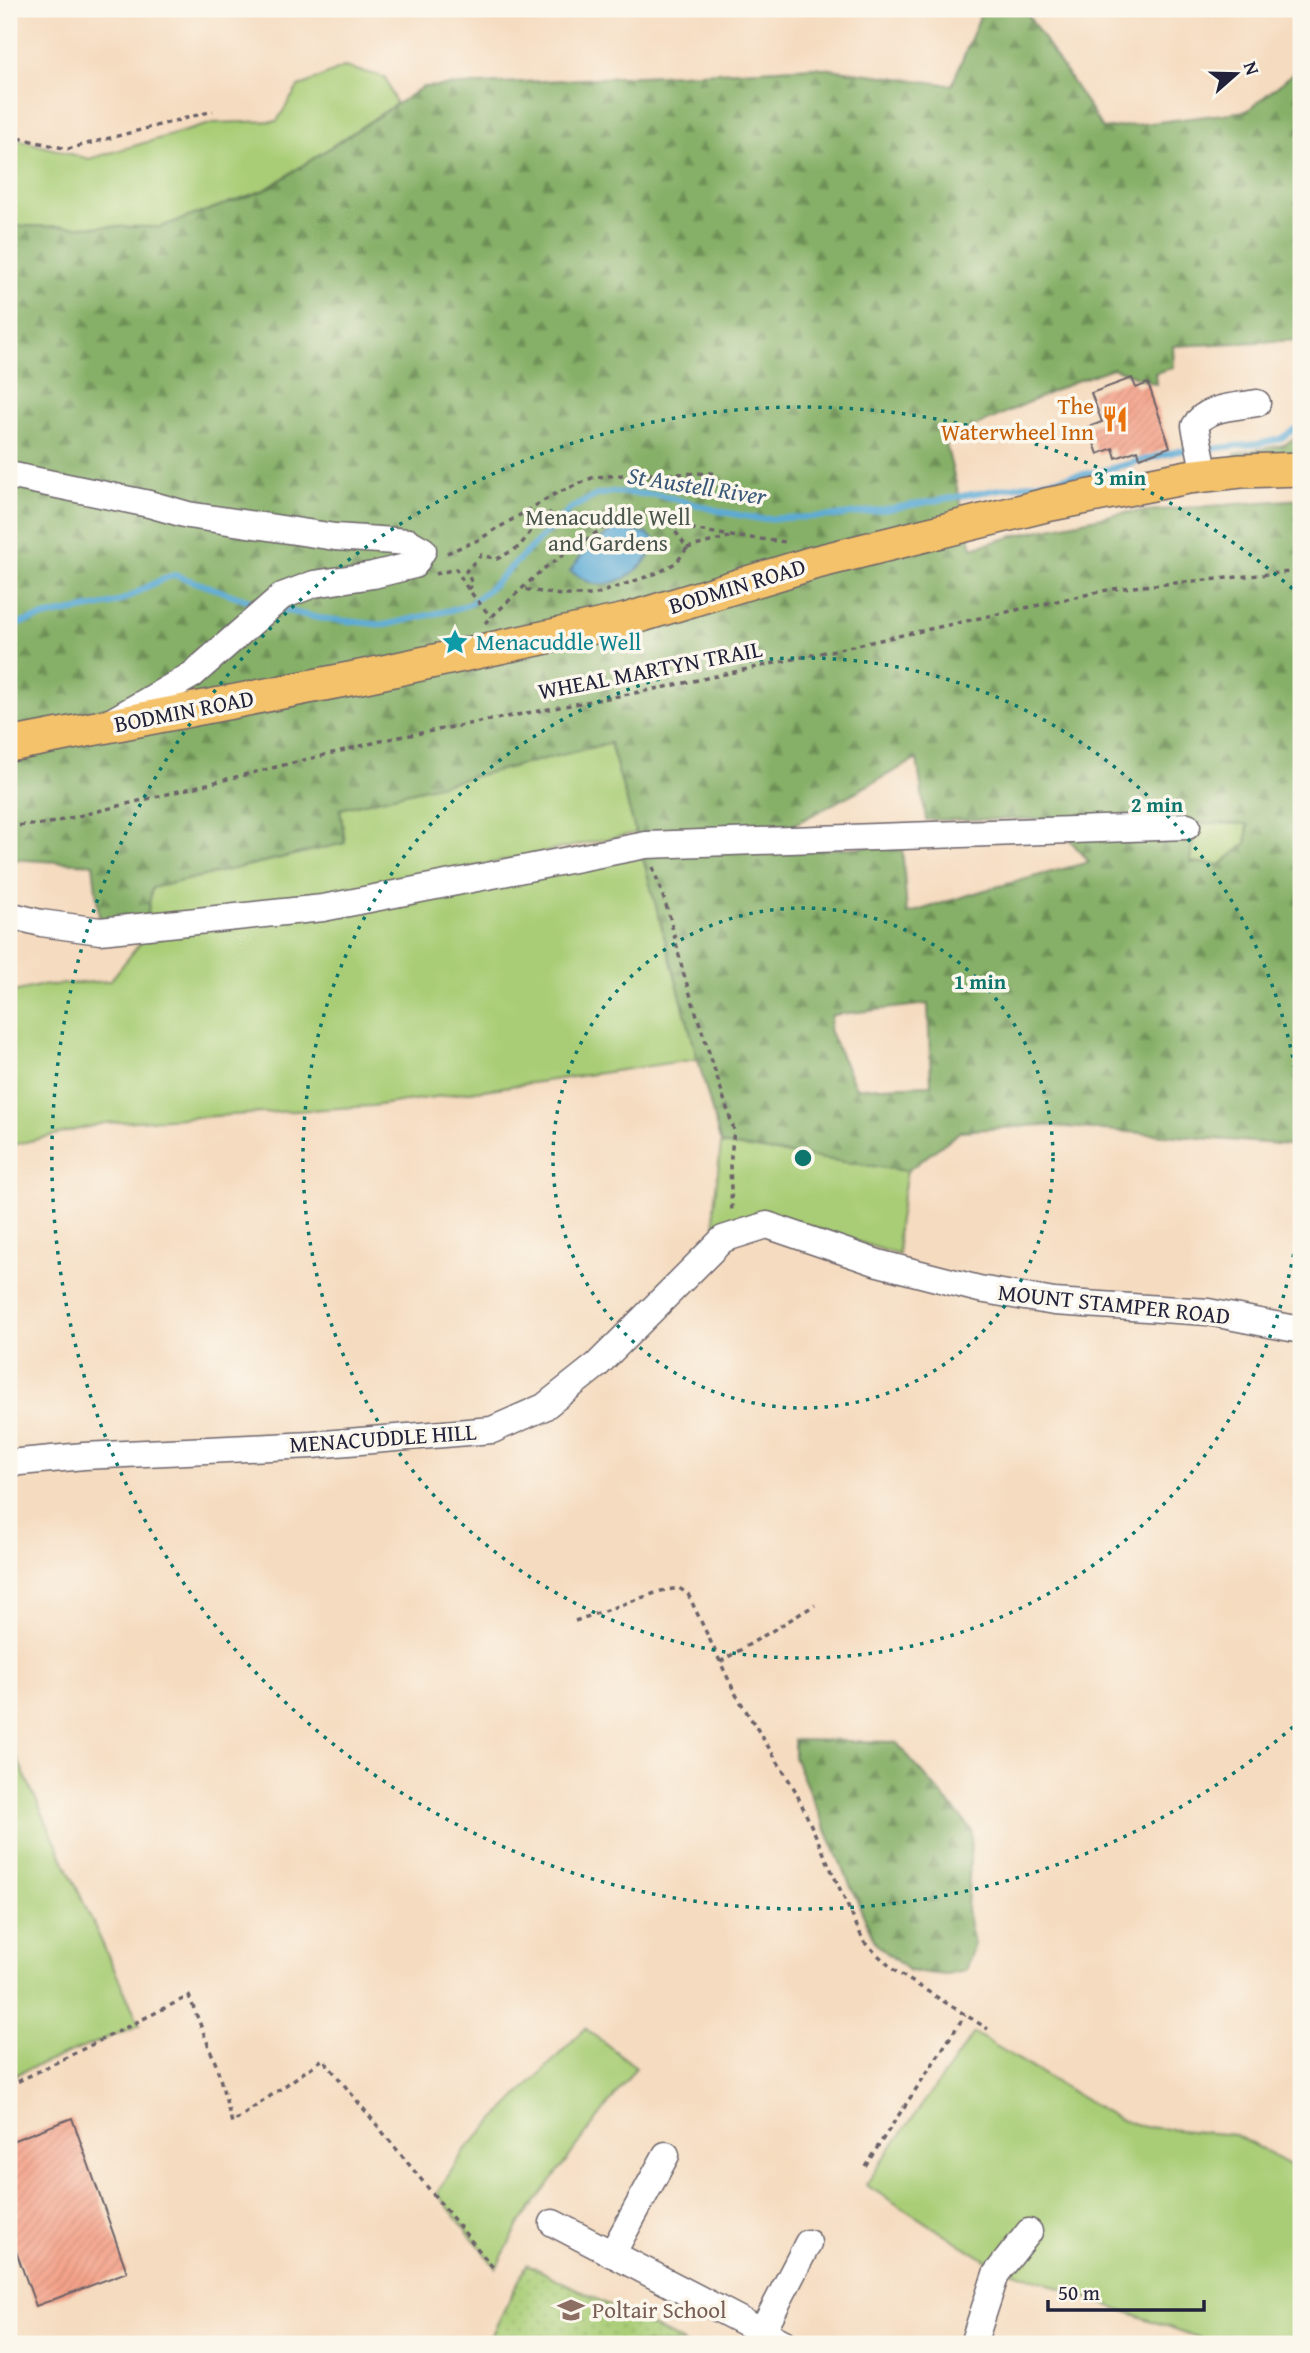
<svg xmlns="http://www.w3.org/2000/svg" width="1310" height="2353" font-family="'Gentium Book Plus',serif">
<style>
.green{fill:#a9cd76;stroke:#667858;stroke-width:2}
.forest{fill:url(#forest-firs);stroke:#546951;stroke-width:2;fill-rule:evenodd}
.park{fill:url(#park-dots);stroke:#667858;stroke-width:2}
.water{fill:#5baad5;stroke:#3e6688;stroke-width:2}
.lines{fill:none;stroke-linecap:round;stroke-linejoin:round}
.stream{stroke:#5baad5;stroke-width:6}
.building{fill:url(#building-hatch)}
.minor-casing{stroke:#6c6369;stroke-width:29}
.major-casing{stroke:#6c6369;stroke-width:36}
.path{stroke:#6c6369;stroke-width:3.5;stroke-dasharray:5 5;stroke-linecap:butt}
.minor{stroke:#fff;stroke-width:26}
.major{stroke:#f4c26a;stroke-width:33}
.ring{fill:none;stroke:#0f766e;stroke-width:3.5;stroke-dasharray:3.5 7}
.labels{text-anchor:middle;stroke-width:7;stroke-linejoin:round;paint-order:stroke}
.food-label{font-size:23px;fill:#c56008;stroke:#fbf7ec;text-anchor:end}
.park-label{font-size:23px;fill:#4a554d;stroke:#fbf7ec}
.street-label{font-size:23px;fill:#22223b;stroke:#fbf7ec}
.culture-label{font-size:23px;fill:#0d838f;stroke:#fbf7ec;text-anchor:start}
.education-label{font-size:23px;fill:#785e54;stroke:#fbf7ec;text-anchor:start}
.water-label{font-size:24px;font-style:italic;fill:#395879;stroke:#fbf7ec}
.centre{fill:#0f766e;stroke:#fbf7ec;stroke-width:3.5}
.ring-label{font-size:21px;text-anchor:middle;font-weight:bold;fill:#0f766e;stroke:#fbf7ec;stroke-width:7;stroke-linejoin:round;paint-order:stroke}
</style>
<defs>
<pattern id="forest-firs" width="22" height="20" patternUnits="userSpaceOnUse" patternTransform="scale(1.75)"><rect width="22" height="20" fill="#86b067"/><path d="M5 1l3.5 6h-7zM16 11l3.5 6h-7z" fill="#6d8f56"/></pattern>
<pattern id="park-dots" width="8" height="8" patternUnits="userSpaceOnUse" patternTransform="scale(1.75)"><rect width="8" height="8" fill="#a9cd76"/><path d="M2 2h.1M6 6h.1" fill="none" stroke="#91b067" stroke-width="1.8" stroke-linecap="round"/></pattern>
<pattern id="building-hatch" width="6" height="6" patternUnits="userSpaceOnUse" patternTransform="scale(1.75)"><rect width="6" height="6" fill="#f4a289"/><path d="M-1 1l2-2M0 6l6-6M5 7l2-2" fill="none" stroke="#d18b77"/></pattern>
</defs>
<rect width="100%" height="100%" fill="#fbf7ec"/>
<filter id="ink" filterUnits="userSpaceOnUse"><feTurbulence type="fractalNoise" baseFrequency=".0143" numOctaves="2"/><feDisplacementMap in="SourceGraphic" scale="14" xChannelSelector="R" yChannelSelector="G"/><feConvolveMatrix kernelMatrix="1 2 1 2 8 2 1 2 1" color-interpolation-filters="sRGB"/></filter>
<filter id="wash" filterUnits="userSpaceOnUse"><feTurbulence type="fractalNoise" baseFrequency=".00686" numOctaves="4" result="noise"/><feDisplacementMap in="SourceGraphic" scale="28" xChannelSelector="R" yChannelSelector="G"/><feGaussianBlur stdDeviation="1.57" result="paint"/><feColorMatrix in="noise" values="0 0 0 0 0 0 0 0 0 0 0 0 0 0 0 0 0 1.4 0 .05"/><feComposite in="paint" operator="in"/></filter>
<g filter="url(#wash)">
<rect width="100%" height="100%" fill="#f5dbbf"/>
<g class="green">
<path d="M344 67 385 77 396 104 265 190 160 228 9 226V137L89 159 213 123 277 121 298 87Z"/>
<path d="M610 743 636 833 318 899 145 929 151 888 345 843 340 809Z"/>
<path d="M1195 822 1248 823 1246 844 1220 865 1189 863Z"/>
<path d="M641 851 698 1059 372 1106 104 1123 9 1146V993L39 986 110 981 150 931Z"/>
<path d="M721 1144 907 1171 898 1226 899 1255 768 1213 715 1225 714 1207Z"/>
<path d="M9 1741 140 2025 9 2077Z"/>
<path d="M585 2028 636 2067 520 2223 496 2268 437 2193 465 2150Z"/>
<path d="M974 2033 1118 2119 1145 2127 1235 2135 1301 2171V2344H1217L992 2264 866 2185 881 2162Z"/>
</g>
<g class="forest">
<path d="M983 9H1024L1103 129 1247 111 1301 67V340L1173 346 1174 367 1155 373 1156 384 1113 368 1076 381 945 440 972 548 1018 535 1120 513 1301 499V1146L1042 1125 961 1131 907 1171 721 1144 636 833 610 743 340 809 345 843 152 888 145 929 101 934 93 864 9 859V226L160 227 265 190 423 87 815 67 952 85ZM917 759 926 820 1052 819 1089 862 985 890 907 914 902 845 795 851V824ZM1195 823 1248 824 1246 844 1220 865 1190 862ZM928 1004 931 1085 856 1088 829 1030 832 1015Z"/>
<path d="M1301 434V473L1227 479 1235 454 1284 445Z"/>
<path d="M794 1740 896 1742 972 1830 967 1910 974 1944 965 1971 946 1975 909 1971 876 1944 794 1757Z"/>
</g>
<path class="park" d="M527 2264 686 2344H487Z"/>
<path class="water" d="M615 528 647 534 657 542C647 566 623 586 596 584 587 583 578 575 570 571L582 555Z"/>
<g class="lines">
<g class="stream">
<path d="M1207 449 1258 444 1280 439 1301 425"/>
<path d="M279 609 318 618 385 625 455 609 470 604 491 587 570 509 597 495 612 492 660 495 723 512 760 519 836 516 889 509 1101 471 1178 451 1192 450"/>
<path d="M9 627C42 615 76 611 110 604 133 599 152 580 175 575L261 605"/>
</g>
</g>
<g id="blocks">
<g class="building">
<path d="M1132 378 1136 388 1148 383 1170 447 1140 458 1138 450 1116 458 1113 448 1098 454 1088 427 1102 422 1091 393Z"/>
<path d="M72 2118 127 2272 36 2306 9 2232V2142Z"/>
</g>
</g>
</g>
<g filter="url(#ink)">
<use href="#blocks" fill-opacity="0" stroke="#6c6369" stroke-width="2"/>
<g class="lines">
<g class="minor-casing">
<g id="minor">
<path d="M9 475 149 504 188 515 335 537 409 542 423 550 414 565 373 575 314 584 282 596 192 675 114 720"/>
<path d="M1205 475 1195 426C1206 406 1236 407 1257 403"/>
<path d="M9 915 41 923 100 931 323 908 646 845 1187 826"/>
<path d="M9 1463 84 1456 312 1445 492 1430 544 1407 597 1365 723 1239 767 1225 878 1263 979 1289 1054 1302 1208 1312 1301 1330"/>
<path d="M553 2223 786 2344"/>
<path d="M612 2254 666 2155"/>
<path d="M762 2332 808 2243"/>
<path d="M973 2344 996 2274 1029 2232"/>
</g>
</g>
<g class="major-casing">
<path id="major" d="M9 745 365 676 626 620 813 563 1046 505 1188 477 1241 471 1301 469"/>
</g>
<g class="path">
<path d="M9 136 68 149 213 111"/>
<path d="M671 525 731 536 787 542"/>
<path d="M687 548 729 537"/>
<path d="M447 553 478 540 555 494 594 477 624 475 713 473"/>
<path d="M435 574 456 569 468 589 491 617"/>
<path d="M468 589 473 585 466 571 481 555 497 559 519 547 534 527 551 512"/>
<path d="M485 623 543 569 612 522 671 525 687 548 677 562 660 572 594 595H561L522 589"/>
<path d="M9 826 46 824 389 739 666 687 1112 589 1301 571"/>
<path d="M653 867 669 914 683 972 734 1130 730 1165 732 1214"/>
<path d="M575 1621 661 1591 679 1588 688 1594 735 1693 795 1790 864 1942 895 1971 988 2029"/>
<path d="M720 1662 815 1605"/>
<path d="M9 2086 189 1996 217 2067 232 2123 323 2059 495 2270"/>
<path d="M865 2166 965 2015"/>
</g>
<use href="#minor" class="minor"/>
<use href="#major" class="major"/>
</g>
</g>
<g class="ring">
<circle cx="803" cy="1158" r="250"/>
<path d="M1301 1202A500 500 0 1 1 1301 1114"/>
<path d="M1301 1720A751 751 0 1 1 1301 596"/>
</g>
<defs>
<g id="restaurant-bare" transform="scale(2.1)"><path d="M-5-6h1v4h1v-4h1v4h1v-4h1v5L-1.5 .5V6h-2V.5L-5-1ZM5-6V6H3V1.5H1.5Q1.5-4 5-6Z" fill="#e8710a" stroke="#fbf7ec" stroke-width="2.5" paint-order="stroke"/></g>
<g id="sight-bare" transform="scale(2.1)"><path d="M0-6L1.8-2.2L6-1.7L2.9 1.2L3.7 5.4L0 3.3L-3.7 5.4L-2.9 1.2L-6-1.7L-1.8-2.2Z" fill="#0f9aa8" stroke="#fbf7ec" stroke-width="2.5" paint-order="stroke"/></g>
<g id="school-bare" transform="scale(2.1)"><path d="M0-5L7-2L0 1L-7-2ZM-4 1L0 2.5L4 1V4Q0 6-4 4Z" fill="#8d6e63" stroke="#fbf7ec" stroke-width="2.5" paint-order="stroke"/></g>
</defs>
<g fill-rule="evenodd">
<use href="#restaurant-bare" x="1115" y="419"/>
<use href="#sight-bare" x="455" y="642"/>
<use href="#school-bare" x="571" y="2310"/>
</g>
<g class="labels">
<g class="food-label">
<text x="1094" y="414">The<tspan x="1094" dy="26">Waterwheel Inn</tspan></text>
</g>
<g class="park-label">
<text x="608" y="525">Menacuddle Well<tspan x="608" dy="26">and Gardens</tspan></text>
</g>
<g class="street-label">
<text transform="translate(737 586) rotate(-17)" y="8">BODMIN ROAD</text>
<text transform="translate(650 670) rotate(-11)" y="8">WHEAL MARTYN TRAIL</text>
<text transform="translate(184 711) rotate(-11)" y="8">BODMIN ROAD</text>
<text transform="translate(1114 1304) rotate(6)" y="8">MOUNT STAMPER ROAD</text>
<text transform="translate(383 1438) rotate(-4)" y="8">MENACUDDLE HILL</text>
</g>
<g class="culture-label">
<text x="476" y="650">Menacuddle Well</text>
</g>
<g class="education-label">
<text x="592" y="2318">Poltair School</text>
</g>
<g class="water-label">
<text transform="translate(697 486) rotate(9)" y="8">St Austell River</text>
</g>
</g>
<circle cx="803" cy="1158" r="10" class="centre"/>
<g class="ring-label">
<text x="1120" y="485">3 min</text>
<text x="1157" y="812">2 min</text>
<text x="980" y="989">1 min</text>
</g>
<rect width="1310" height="2353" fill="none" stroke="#fbf7ec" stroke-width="35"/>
<g transform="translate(1236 74) rotate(70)" stroke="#fbf7ec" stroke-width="5" paint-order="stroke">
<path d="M0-5L12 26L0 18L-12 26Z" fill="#22223b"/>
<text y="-10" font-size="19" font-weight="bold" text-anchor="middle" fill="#22223b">N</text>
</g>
<path d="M1048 2300v10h156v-10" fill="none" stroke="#22223b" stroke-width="3.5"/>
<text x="1058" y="2300" font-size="21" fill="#22223b" stroke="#fbf7ec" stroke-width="5" paint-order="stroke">50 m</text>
</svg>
